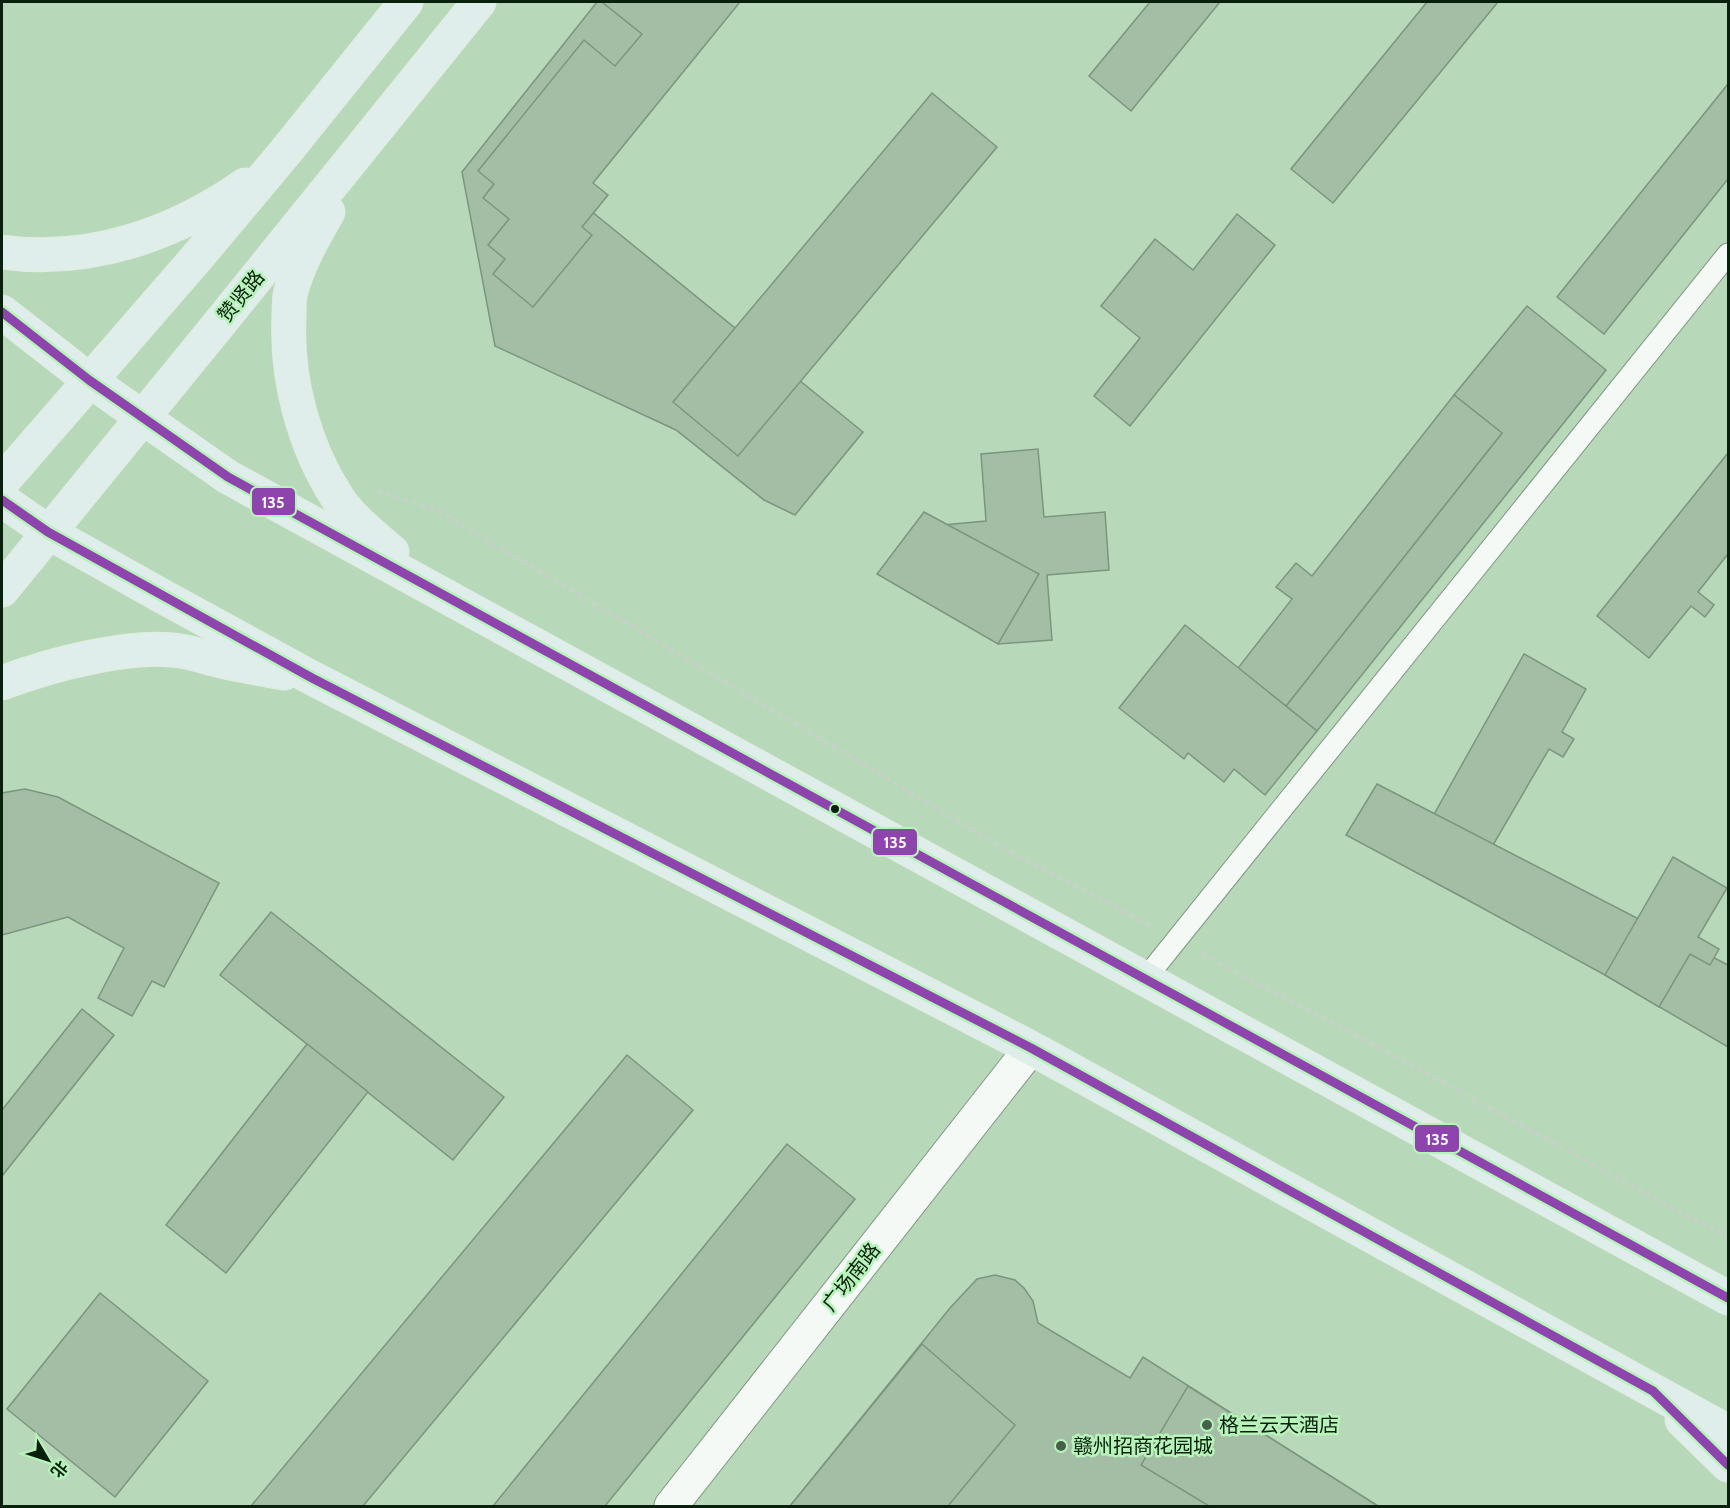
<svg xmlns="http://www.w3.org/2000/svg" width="1730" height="1508" font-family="Cabin,'Noto Sans SC',sans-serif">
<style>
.building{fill:#a4bea6;stroke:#7c957e;stroke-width:1.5}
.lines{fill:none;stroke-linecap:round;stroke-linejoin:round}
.service-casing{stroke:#7f9881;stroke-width:23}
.tertiary-casing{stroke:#7f9881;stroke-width:35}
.primary-casing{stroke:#dfede0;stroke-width:35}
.path{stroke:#c7d1c8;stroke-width:4;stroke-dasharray:4.5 4.5;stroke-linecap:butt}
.service{stroke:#f4f9f5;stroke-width:21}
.tertiary{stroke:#f4f9f5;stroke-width:33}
.primary{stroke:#dfeeea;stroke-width:33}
.bus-1-casing{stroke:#b7f3bb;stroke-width:14}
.bus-1{stroke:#8e44ad;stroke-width:9}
.bus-dot{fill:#09210c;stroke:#b7f3bb;stroke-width:2}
.poi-dot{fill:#466149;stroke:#b7f3bb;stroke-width:2}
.labels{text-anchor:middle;stroke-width:5;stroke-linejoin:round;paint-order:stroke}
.street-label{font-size:20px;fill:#09210c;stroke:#b7f3bb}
.poi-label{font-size:20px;fill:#09210c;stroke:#b7f3bb;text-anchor:start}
.line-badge{stroke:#b7f3bb;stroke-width:2}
.badge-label{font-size:16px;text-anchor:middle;font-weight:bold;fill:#fff}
</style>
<rect width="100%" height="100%" fill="#b8d8ba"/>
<g class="building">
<path d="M597 2H602L665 52 559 185 863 432 795 515 764 500 676 430 495 346 462 172Z"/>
<path d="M602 2H740L593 183 608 195 582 227 592 235 533 307 493 274 505 259 488 245 509 219 483 198 494 184 478 171 584 40 615 66 642 34Z"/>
<path d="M1150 2H1220L1131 111 1089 76Z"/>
<path d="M1427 2H1498L1333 203 1291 169Z"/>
<path d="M1728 84V179L1604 334 1557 297Z"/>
<path d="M932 93 997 147 738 456 673 402Z"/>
<path d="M1237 214 1275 245 1130 426 1094 396 1140 338 1101 306 1155 239 1193 270Z"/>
<path d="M1527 306 1606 370 1317 731 1286 706 1502 433 1454 395Z"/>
<path d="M1454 395 1502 433 1286 706 1238 668 1292 599 1276 587 1296 563 1312 576Z"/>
<path d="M1038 449 1044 517 1105 512 1109 570 1047 575 1052 640 998 644 993 578 926 584 921 527 986 521 981 454Z"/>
<path d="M1728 453V554L1698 592 1714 605 1705 617 1691 606 1649 658 1597 616Z"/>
<path d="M924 512 1039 574 998 644 877 574Z"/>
<path d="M1185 625 1317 731 1265 795 1234 769 1224 782 1188 753 1184 759 1119 708Z"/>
<path d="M1524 654 1586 689 1562 732 1574 739 1563 757 1549 749 1493 845 1507 853 1496 872 1485 866 1464 898 1405 866Z"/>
<path d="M1377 784 1728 965V1047L1605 975 1464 898 1346 835Z"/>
<path d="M25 789 58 797 219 883 164 987 152 981 132 1016 98 998 124 948 68 917 2 935V793Z"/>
<path d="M1673 857 1727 888 1698 937 1719 949 1710 965 1690 954 1659 1007 1605 975Z"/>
<path d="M271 912 504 1097 453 1160 220 975Z"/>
<path d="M82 1009 114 1035 2 1176V1110Z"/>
<path d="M307 1044 368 1092 226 1273 166 1225Z"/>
<path d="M627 1055 693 1110 363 1506H251Z"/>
<path d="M787 1144 855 1199 605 1506H493Z"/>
<path d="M995 1275 1015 1280 1024 1288 1033 1301 1038 1323 1130 1378 1143 1357 1378 1506H790L950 1308 977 1279Z"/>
<path d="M100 1293 208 1381 115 1497 7 1409Z"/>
<path d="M922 1344 1015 1425 948 1506H790Z"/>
<path d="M1188 1386 1378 1506H1209L1141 1465Z"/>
</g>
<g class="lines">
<g class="service-casing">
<path id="service" d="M1145 979 1728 254"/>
</g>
<g class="tertiary-casing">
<path id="tertiary" d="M671 1506 1031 1048"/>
</g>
<g class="primary-casing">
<g id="primary">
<path d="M328 212C313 238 297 266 290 295 289 303 289 311 289 318 286 379 304 446 337 497 351 519 373 535 392 552"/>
<path d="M2 252C89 264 173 235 245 185"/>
<path d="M2 312 89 380 228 477 1728 1298"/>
<path d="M2 482 194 261 287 150 406 2"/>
<path d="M2 500 48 532 160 595 312 678 1031 1048 1728 1432"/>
<path d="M2 590 219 324 479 2"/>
<path d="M2 683C49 665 131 643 181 651 194 653 208 658 221 661 242 666 263 669 284 673"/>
<path d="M1682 1420 1728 1465"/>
</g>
</g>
<g class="path">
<path d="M378 491 439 511 995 843 1152 927"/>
<path d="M1203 954 1415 1067 1685 1215 1728 1236"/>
</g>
<use href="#service" class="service"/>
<use href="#tertiary" class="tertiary"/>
<use href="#primary" class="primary"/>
<g class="bus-1-casing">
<g id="bus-1">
<path d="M2 312 89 380 228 477 1728 1298"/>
<path d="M2 500 48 532 312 678 1031 1048 1653 1391 1728 1465"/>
</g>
</g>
<use href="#bus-1" class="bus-1"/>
</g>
<circle class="bus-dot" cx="835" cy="809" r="5"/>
<g class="poi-dot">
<circle cx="1207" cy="1425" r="6"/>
<circle cx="1061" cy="1446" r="6"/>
</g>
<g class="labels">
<g class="street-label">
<text transform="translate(241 296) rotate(-51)" y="7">赞贤路</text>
<text transform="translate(851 1277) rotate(-52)" y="7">广场南路</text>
</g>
<g class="poi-label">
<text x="1219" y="1432">格兰云天酒店</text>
<text x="1073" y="1453">赣州招商花园城</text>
</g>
</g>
<g class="line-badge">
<rect x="251" y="487" width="45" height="29" rx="6" fill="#8e44ad"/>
<rect x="872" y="828" width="46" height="28" rx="6" fill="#8e44ad"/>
<rect x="1414" y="1124" width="46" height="29" rx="6" fill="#8e44ad"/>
</g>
<g class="badge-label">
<text x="273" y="508">135</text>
<text x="895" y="848">135</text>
<text x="1437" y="1145">135</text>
</g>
<rect width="1730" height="1508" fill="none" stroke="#09210c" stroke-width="6"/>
<g transform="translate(48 1460) rotate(129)" stroke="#b7f3bb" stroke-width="4.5" paint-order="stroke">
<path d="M0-4.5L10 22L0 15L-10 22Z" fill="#09210c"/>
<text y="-9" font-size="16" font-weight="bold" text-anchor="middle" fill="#09210c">北</text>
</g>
</svg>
